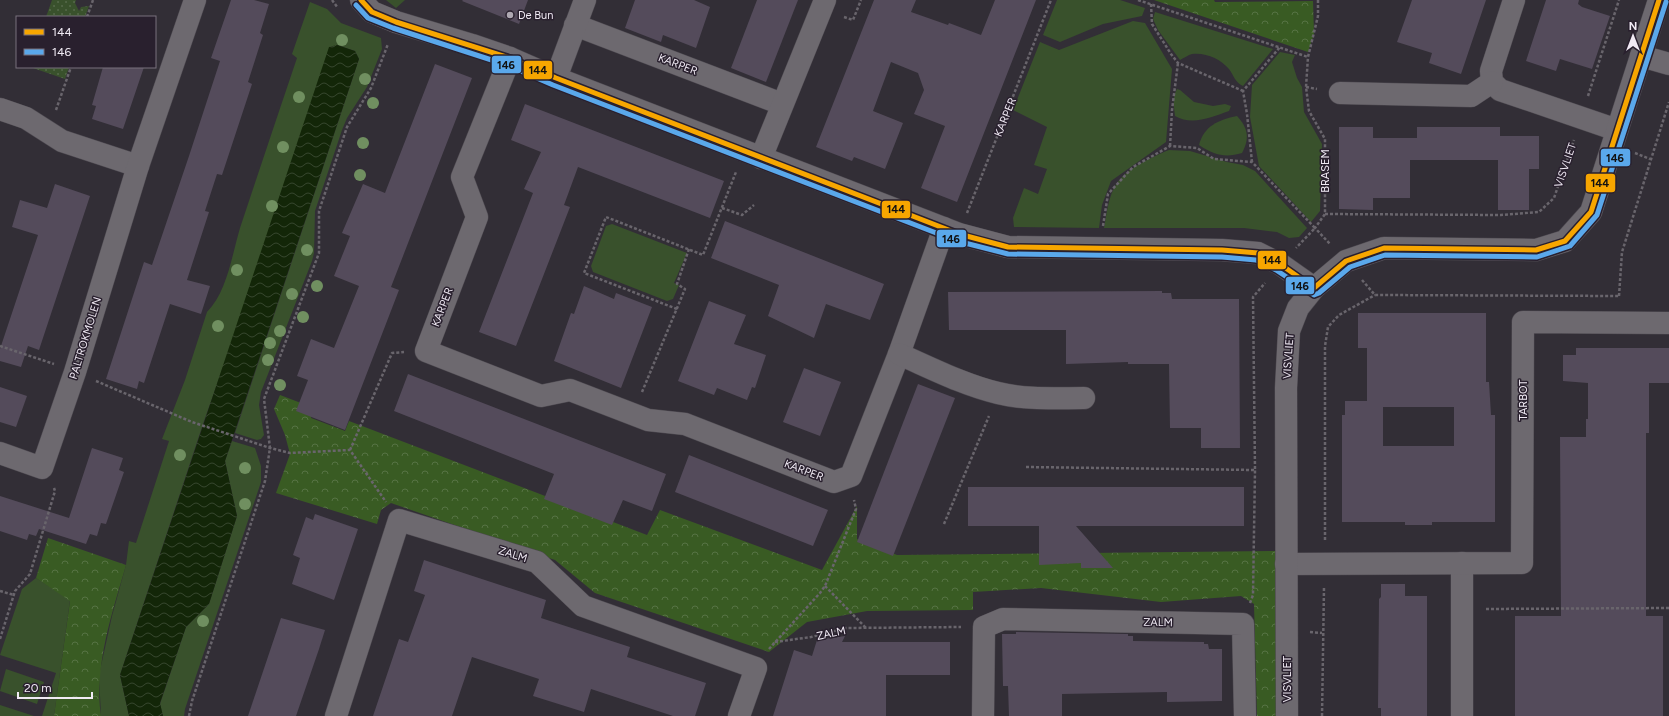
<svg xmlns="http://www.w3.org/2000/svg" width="1669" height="716" font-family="Figtree,sans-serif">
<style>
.grass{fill:#39512c}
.forest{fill:url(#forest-crowns)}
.park{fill:url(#park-dots)}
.water{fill:url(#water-waves)}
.building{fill:#544b5b;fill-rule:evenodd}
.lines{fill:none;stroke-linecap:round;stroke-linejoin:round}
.minor-casing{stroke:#4d4950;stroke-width:23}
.path{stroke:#69656c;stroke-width:2.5;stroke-dasharray:3 2;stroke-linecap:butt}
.minor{stroke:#6d696f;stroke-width:22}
.bus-1-casing{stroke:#29202e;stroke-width:8}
.bus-2-casing{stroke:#29202e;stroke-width:8}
.bus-1{stroke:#f7a600;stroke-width:5}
.bus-2{stroke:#5aa8eb;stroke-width:5}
.tree{fill:#708f60}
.poi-dot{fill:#aea8b2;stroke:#29202e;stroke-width:1.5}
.labels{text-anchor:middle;stroke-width:3;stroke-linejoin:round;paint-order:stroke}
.poi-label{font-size:11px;fill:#f0eaf4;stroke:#29202e;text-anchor:start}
.street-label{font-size:11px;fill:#f0eaf4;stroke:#29202e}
.line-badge{stroke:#29202e;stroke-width:1.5}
.pale-badge-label{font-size:11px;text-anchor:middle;font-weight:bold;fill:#111}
</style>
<defs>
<pattern id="forest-crowns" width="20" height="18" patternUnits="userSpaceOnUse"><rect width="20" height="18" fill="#395b23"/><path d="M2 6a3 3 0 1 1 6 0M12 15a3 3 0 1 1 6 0" fill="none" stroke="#567344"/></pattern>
<pattern id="park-dots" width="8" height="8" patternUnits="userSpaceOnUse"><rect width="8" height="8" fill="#39512c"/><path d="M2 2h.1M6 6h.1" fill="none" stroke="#566a4b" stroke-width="1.8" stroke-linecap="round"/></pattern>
<pattern id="water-waves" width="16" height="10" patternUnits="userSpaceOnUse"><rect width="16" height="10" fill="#132608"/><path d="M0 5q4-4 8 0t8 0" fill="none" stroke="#36462d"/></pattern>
</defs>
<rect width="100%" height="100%" fill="#322e36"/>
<g class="grass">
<path d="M386 0H405L396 8Z"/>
<path d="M1057 0H1120L1145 8 1142 16 1103 24 1060 42 1043 35Z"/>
<path d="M310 2 327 9 341 23 381 38 382 49 367 87 347 118 342 130 315 211 314 253 312 261 261 392 259 405 264 435 261 439 257 440 235 433 359 59 355 51 337 45 204 421 120 675 129 716H101L99 675 112 616 126 565 129 541 136 543 169 441 162 439 185 380 207 312C227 292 232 255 240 228 259 171 278 114 297 58L292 54Z"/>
<path d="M1155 12 1273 49 1243 86C1235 82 1234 76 1229 69 1221 59 1205 52 1192 54 1188 55 1184 58 1180 60L1158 30 1153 19Z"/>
<path d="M1133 21 1145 23 1172 69 1166 142 1111 181 1102 205 1099 228 1014 227 1013 218 1024 188 1038 194 1047 169 1034 165 1047 127 1013 110 1040 42 1059 50Z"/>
<path d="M1280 52 1295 55 1292 62 1297 78 1302 87 1304 112 1322 144 1320 211 1311 222 1259 166 1250 117 1252 85Z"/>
<path d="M1177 89 1180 90 1194 102 1213 106 1225 104 1231 106 1229 111C1212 117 1192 126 1175 116 1174 108 1172 97 1177 89Z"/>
<path d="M1237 116C1248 128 1250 138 1242 153 1225 158 1214 155 1199 145 1204 126 1218 120 1237 116Z"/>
<path d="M1169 150 1190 151 1227 162 1243 165 1255 171 1307 228 1299 237 1289 238 1277 232 1244 228H1104C1107 213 1108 196 1117 183 1128 168 1152 157 1169 150Z"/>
<path d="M612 224 687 253 674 283 679 285 673 299 667 301 593 272 591 266 606 226Z"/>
<path d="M232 441 255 448 261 466V482L185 709 184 716H163L160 704 186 627 209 604 237 516 225 461Z"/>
<path d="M36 578 70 600 54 716H42L56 673 0 655 22 589Z"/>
<path d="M6 669 44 682 37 704 0 691Z"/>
<path d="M0 705 34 716H0Z"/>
</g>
<g class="forest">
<path d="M1154 0H1214L1215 2 1313 1 1314 34 1308 52Z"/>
<path d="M280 395 314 408 311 418 345 431 349 421 647 535 660 510 822 570 857 506V539L897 555 1275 551 1277 716H1257L1254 604 1241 596 1161 602 1041 588 973 592V610L867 611 807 622 769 652 595 593 555 560 391 503 381 510 377 524 276 493 290 454 285 435 274 409Z"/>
<path d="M48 538 126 565C112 614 94 665 101 716H54L70 601 36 578Z"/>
</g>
<g class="park">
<path d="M52 0H76L75 3 79 11 81 7 89 6 85 17H46Z"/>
<path d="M30 67H69L65 79Z"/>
</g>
<path class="water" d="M337 45 355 51 359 59 225 461 237 516 209 604 186 627 160 703 163 716H129L120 675 329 47Z"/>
<g class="building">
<path d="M231 0H254L269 4 260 33 263 35 248 82 252 84 222 175 217 174 205 211 209 212 187 280 210 286 201 314 170 304 144 383 139 381 137 389 106 379 144 262 152 265 189 156 220 61 211 58Z"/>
<path d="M463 0H528L519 24 462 1Z"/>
<path d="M635 0H694L710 7 696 48 663 35 661 42 625 28Z"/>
<path d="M757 0H798L766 82 731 68Z"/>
<path d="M874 0H916L911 12 948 25 949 23 981 35 995 0H1036L957 202 921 188 945 126 914 114 924 90 918 73 891 62 873 111 903 123 885 169 854 157 852 161 816 147Z"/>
<path d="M1412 0H1486L1461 74 1429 63 1432 53 1397 42Z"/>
<path d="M1546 0H1579L1578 4 1582 7 1610 16 1592 69 1560 59 1556 71 1526 61Z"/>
<path d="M435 64 472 78 391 287 399 290 345 430 296 411 308 380 297 376 311 339 334 348 359 286 334 276 350 236 342 233 363 184 385 193Z"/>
<path d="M103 67H144L123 129 92 119 96 106 92 105Z"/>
<path d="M525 104 724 181 710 218 578 167 564 205 570 207 516 346 479 332 533 193 524 189 541 152 511 140Z"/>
<path d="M1339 127H1373V138H1417V127H1500V136H1539V169H1529V210H1498V160H1410V198H1373V210L1339 209Z"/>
<path d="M55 184 90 196 39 350 28 346 21 367 0 361V349L38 235 12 227 20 200 47 208Z"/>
<path d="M725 221 884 284 870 320 826 304 814 338 768 316 779 285 711 258Z"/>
<path d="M584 286 614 299 616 293 652 307 621 388 554 361 571 313 574 314Z"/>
<path d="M1162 291V293H1171L1172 299H1239L1240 448H1201V428H1170L1169 364H1128V362L1066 364V330H949L948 292Z"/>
<path d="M709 301 746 315 734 344 766 355 755 388 752 387 747 400 717 388 714 395 678 381Z"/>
<path d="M1358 313H1486V382H1489L1491 415H1495V522H1432V525H1405V522H1342V415H1345V401H1367V348H1358ZM1383 407H1454V446H1383Z"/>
<path d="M1576 348H1669V383H1649V433H1646V616H1663V716H1515V616H1561L1560 437H1586V419H1588V383L1563 381V355H1576Z"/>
<path d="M804 368 841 382 820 436 783 422Z"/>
<path d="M408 374 666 474 652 511 623 500 612 525 544 499 554 474 394 411Z"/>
<path d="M918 384 955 398 893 556 857 542Z"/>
<path d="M0 387 27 396 16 427 0 422Z"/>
<path d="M92 448 123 458 119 470 124 472 106 524 101 523 97 536 90 534 86 544 39 529 36 536 29 534 27 540 0 531V496L69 518Z"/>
<path d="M689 455 828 510 813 546 675 492Z"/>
<path d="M968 487H1244V526H1076L1113 568H1081V563L1039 565V526H968Z"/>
<path d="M315 514 358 529 334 600 292 584 300 558 293 555 306 517 313 520Z"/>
<path d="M424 560 546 600 541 618 630 647 627 657 706 683 695 716H673L591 689 584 712 533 696 539 679 472 657 452 716H373L399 639 408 642 425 595 414 591Z"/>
<path d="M1381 584H1405V596H1427V716H1381V708H1378L1379 599 1381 597Z"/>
<path d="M281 618 325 630 319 649 296 716H248Z"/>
<path d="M1016 632 1128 634V636H1133V641L1204 642V644H1208L1209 649H1222V701L1167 702V692L1062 694V716H1009L1008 686H1003L1002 634H1016Z"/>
<path d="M845 636 842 642H950V675H886V716H773L794 650 812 656 817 640Z"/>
</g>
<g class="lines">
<g class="minor-casing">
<g id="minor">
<path d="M361 0 372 12 396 22 472 45 510 58 556 78 959 234 1008 247 1222 250 1258 253 1280 264 1314 288"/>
<path d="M1514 0 1491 71 1492 82 1500 90 1617 130"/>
<path d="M575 25 782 104"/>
<path d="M1641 56 1669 64"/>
<path d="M510 58 462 177 477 217 426 351 541 396 570 390 648 420 685 424 834 482 851 476 899 354 944 228"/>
<path d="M556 78 585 0"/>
<path d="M1340 93 1471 96 1492 82"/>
<path d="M0 109 26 118 62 141 138 166"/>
<path d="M761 158 825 0"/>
<path d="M899 354C931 368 964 385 998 393 1026 400 1056 398 1084 398"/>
<path d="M0 453 42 468 75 372 138 166 195 0"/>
<path d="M1462 563V716"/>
<path d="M1286 564 1522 563 1523 322 1669 323"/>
<path d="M336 716 399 520 537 562 583 606 756 668 739 716"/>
<path d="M983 716 984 627 1003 619 1243 624 1245 716"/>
<path d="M1287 716 1286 388 1289 331 1298 308 1314 288 1346 261 1384 248 1536 250 1565 241 1591 212 1659 0"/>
</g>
</g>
<g class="path">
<path d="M332 0 338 8"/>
<path d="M1138 0 1308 57"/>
<path d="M1318 0V16L1308 57 1306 87 1309 111 1325 139V214L1315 228 1330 244"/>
<path d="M1151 4 1152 24 1171 54 1178 63 1243 91"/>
<path d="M87 17 93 0"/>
<path d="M844 17 853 20 861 0"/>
<path d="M1306 87 1317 89"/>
<path d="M1588 96 1619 0"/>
<path d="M56 110 71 67"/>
<path d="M1170 146 1172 110 1178 63"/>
<path d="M1635 153 1650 159"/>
<path d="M1252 162 1247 114 1243 91 1280 47"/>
<path d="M722 208 742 215 754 205"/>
<path d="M967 213 1051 0"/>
<path d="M1325 214 1501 215 1539 212 1554 198 1574 140"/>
<path d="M1103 226 1108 194 1133 167 1170 146 1197 148 1214 159 1252 162 1315 228 1296 248"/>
<path d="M1362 280 1375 295 1619 296"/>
<path d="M1619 296 1622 252 1669 102"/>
<path d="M677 309 584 273 606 217 703 255 736 172"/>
<path d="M0 346 54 364"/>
<path d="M96 381 192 422 270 448 290 453 350 450 386 502"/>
<path d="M642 392 685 289 677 284 689 249"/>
<path d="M350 450 392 353 404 352"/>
<path d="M1026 467 1255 470 1253 297 1265 283"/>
<path d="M944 524 989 416"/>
<path d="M1325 540V346L1328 327 1339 315 1375 295"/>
<path d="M825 586 866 628"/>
<path d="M0 591 14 595"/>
<path d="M1250 603 1253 595 1255 470"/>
<path d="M1486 609 1669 608"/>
<path d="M1310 632 1322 633"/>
<path d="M0 639 15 591 30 574 55 491 54 488"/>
<path d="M775 642 811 637 846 628 961 627"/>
<path d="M769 649 820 593 825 586 856 509 854 500"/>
<path d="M189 716 192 701 265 481 270 448 264 399 319 253V211L347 127 371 88 388 44"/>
<path d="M1322 716 1324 587"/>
</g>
<use href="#minor" class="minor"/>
<g class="bus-1-casing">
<path id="bus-1" d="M361 0 372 12 396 22 510 58 556 78 959 234 1008 247 1222 250 1258 253 1280 264 1314 288 1346 261 1384 248 1536 250 1565 241 1591 212 1659 0"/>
</g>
<g class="bus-2-casing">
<path id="bus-2" d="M356 5 368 18 393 28 507 65 553 85 957 241 1008 254 1222 257 1256 260 1276 270 1314 295 1319 293 1350 267 1385 255 1537 257 1570 246 1597 215 1666 2"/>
</g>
<use href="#bus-1" class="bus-1"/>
<use href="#bus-2" class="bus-2"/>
</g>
<g class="tree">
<circle cx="342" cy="40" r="6"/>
<circle cx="365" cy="79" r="6"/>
<circle cx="299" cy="97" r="6"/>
<circle cx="373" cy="103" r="6"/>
<circle cx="363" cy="143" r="6"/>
<circle cx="283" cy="147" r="6"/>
<circle cx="360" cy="175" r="6"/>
<circle cx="272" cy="206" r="6"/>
<circle cx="307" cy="250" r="6"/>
<circle cx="237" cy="270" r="6"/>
<circle cx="317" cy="286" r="6"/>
<circle cx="292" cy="294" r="6"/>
<circle cx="303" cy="317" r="6"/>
<circle cx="218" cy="326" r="6"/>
<circle cx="280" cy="331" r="6"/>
<circle cx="270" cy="343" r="6"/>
<circle cx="268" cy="360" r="6"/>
<circle cx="280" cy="385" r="6"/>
<circle cx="180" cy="455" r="6"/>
<circle cx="245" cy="468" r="6"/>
<circle cx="245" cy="504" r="6"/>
<circle cx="203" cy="621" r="6"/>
</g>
<circle class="poi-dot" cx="510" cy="15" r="4"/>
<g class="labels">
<g class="poi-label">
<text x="518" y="19">De Bun</text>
</g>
<g class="street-label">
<text transform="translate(678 64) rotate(21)" y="4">KARPER</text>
<text transform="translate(1005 117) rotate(-68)" y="4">KARPER</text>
<text transform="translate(1565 165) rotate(-71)" y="4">VISVLIET</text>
<text transform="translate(1325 171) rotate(-90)" y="4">BRASEM</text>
<text transform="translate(442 307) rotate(-69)" y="4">KARPER</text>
<text transform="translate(85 338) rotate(-73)" y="4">PALTROKMOLEN</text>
<text transform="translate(1288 356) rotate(-86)" y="4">VISVLIET</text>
<text transform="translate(1523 400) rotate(-90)" y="4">TARBOT</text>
<text transform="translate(804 470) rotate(21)" y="4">KARPER</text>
<text transform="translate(513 554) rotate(17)" y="4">ZALM</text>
<text transform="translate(1158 622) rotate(1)" y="4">ZALM</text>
<text transform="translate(831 633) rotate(-12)" y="4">ZALM</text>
<text transform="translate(1287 679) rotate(-90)" y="4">VISVLIET</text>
</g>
</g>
<g class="line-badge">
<rect x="491" y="55" width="31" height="19" rx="4" fill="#5aa8eb"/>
<rect x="523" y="60" width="30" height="20" rx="4" fill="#f7a600"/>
<rect x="1600" y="148" width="31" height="19" rx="4" fill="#5aa8eb"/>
<rect x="1585" y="173" width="31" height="20" rx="4" fill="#f7a600"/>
<rect x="881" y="200" width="30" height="19" rx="4" fill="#f7a600"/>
<rect x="936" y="229" width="31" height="19" rx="4" fill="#5aa8eb"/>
<rect x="1257" y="250" width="30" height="20" rx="4" fill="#f7a600"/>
<rect x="1285" y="276" width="30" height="19" rx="4" fill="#5aa8eb"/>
</g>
<g class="pale-badge-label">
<text x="506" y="69">146</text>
<text x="538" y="74">144</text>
<text x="1615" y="162">146</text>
<text x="1600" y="187">144</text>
<text x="896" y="213">144</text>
<text x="951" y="243">146</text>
<text x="1272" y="264">144</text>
<text x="1300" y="290">146</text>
</g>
<rect x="16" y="16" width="140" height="52" fill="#29202e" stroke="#79717d"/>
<rect x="24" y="29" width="20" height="6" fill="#f7a600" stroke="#79717d"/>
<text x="52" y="36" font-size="12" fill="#f0eaf4">144</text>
<rect x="24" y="49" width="20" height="6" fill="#5aa8eb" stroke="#79717d"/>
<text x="52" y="56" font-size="12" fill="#f0eaf4">146</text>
<g transform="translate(1633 36)" stroke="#29202e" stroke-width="3" paint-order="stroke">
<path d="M0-3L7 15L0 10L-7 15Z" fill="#f0eaf4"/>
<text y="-6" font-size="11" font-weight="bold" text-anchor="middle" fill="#f0eaf4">N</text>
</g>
<path d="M18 692v6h74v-6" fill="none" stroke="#f0eaf4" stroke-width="2"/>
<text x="24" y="692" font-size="12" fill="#f0eaf4" stroke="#29202e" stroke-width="3" paint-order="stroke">20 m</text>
</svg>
